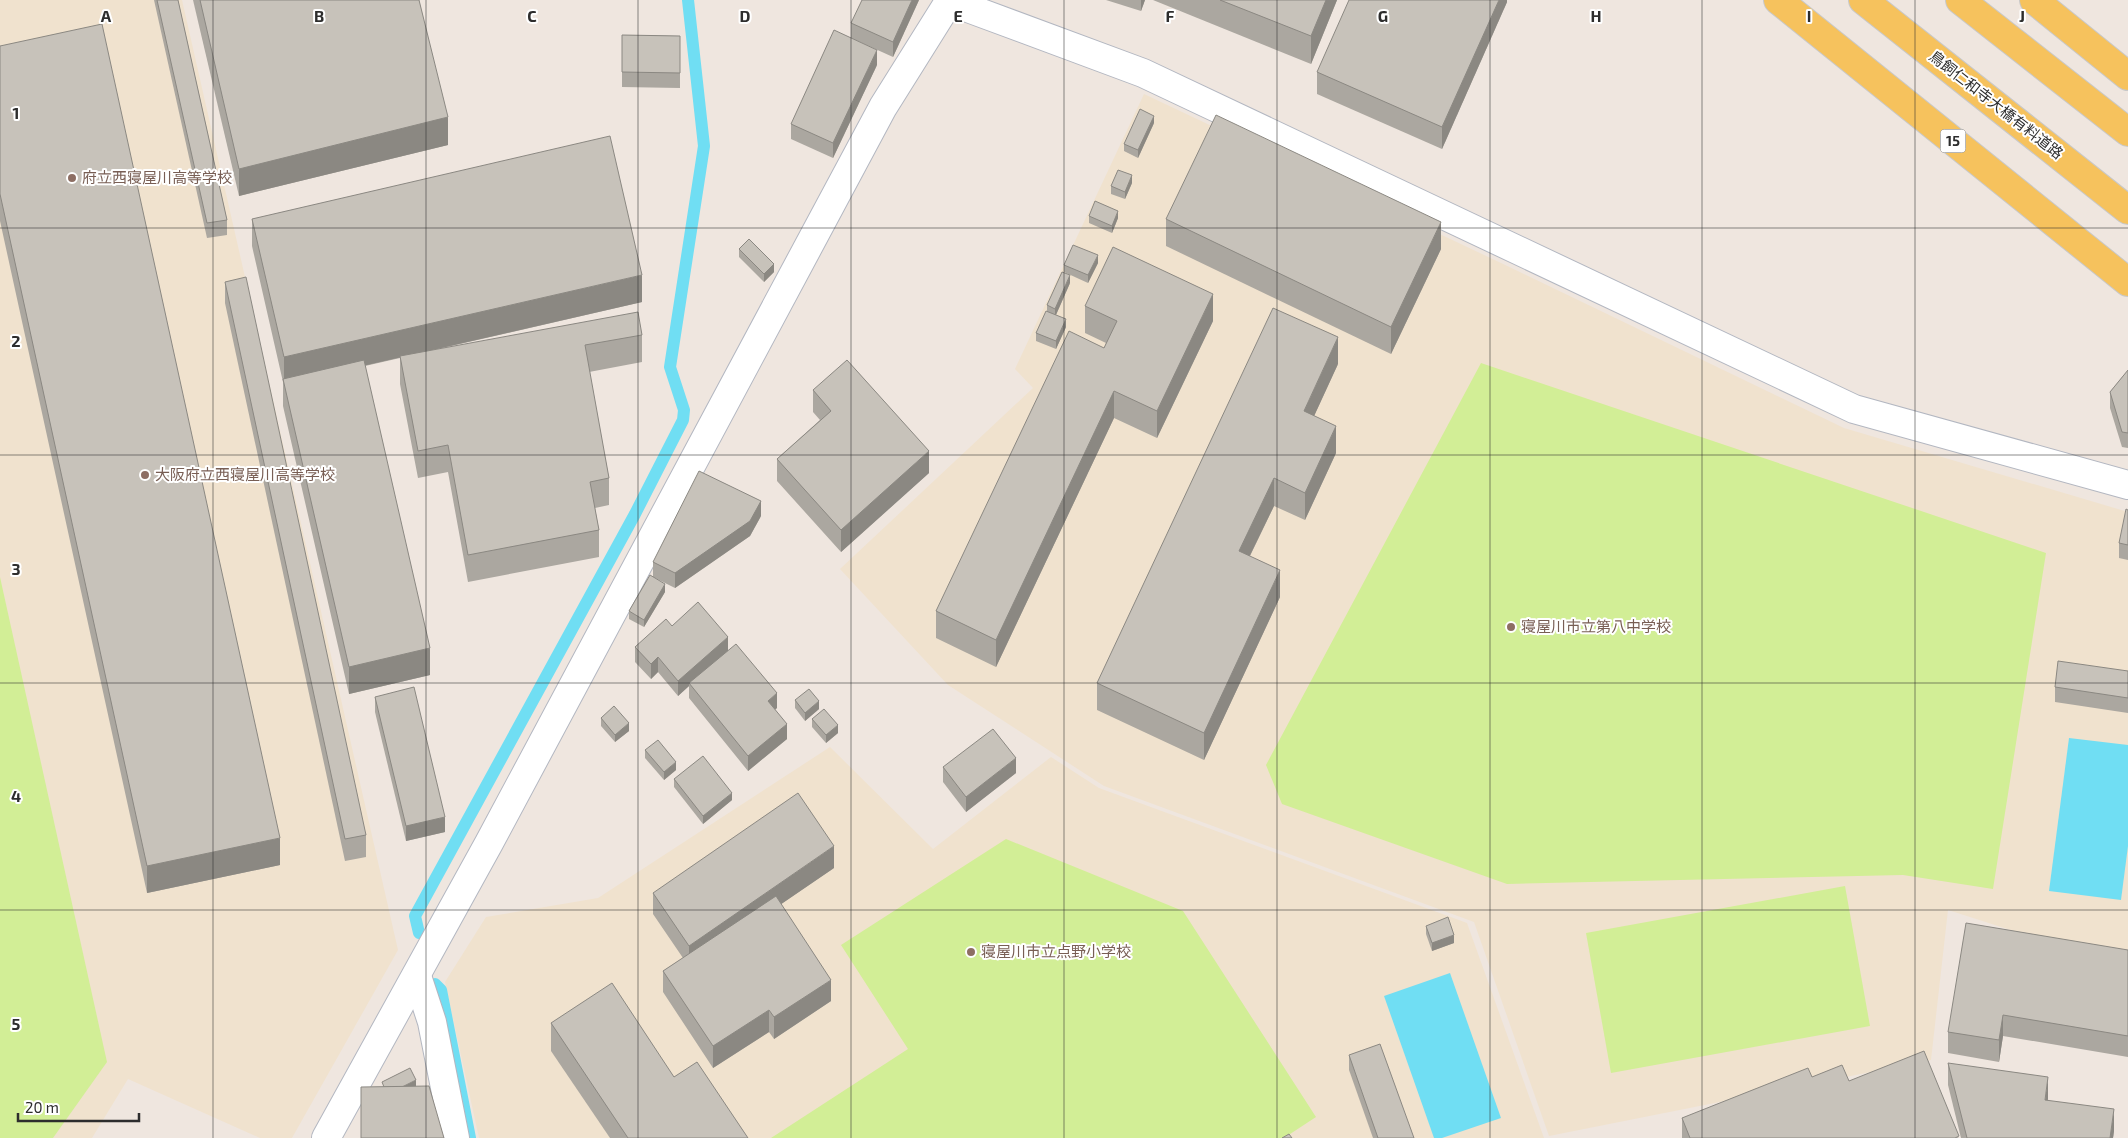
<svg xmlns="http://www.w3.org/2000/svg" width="2128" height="1138" font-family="'Exo 2','Noto Sans JP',sans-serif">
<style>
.education{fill:#f0e2ce}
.pitch{fill:#d2ee96}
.water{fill:#70def3}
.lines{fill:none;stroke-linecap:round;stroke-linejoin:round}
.stream{stroke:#70def3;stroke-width:12}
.street-casing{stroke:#b3b7c1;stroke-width:30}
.primary-casing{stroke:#c8c8c8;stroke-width:30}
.street{stroke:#fff;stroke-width:28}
.primary{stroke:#f6c25d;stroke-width:28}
.wall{fill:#aba7a0}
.shaded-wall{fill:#8b8882}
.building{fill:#c7c2ba;stroke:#8b8882}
.grid{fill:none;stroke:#2d2d2d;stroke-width:1;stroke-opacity:0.55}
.education-dot{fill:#8d6e63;stroke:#fff;stroke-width:2}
.labels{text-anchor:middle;stroke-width:4;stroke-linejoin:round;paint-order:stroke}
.shield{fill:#fff;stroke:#6c6c6c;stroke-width:1}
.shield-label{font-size:14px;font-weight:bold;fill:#2d2d2d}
.street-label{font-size:15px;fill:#2d2d2d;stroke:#fff}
.education-label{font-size:15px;fill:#785e54;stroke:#fff;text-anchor:start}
.grid-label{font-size:16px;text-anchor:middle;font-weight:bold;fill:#2d2d2d;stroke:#fff;stroke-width:4;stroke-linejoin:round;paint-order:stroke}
</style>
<rect width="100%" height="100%" fill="#efe6df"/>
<g class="education">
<path d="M0 0H182L398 950 292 1138H260L128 1079 92 1138H0Z"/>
<path d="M1144 94 1501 263 1844 428 2128 512V954L2039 939 1948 910 1931 1060 1549 1136 1474 922 1104 786 948 685 840 569 1033 388 1015 369Z"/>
<path d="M830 747 933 849 1051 757 1099 788 1467 923 1544 1138H479L445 982 486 917 598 898Z"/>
</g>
<g class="pitch">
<path d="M1481 363 2046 553 1993 889 1903 875 1507 884 1282 804 1266 765Z"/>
<path d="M0 577 107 1062 53 1138H0Z"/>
<path d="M1006 839 1183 911 1316 1117 1284 1138H771L908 1049 841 945Z"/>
<path d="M1845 886 1870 1026 1611 1073 1586 933Z"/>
</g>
<g class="water">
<path d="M2069 738 2128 745V846L2121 900 2049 891Z"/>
<path d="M1450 973 1501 1118 1442 1138H1434L1384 996Z"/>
</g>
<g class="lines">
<g class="stream">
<path d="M419 933 415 916 635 514 683 420 684 410 670 367 704 146 688 0"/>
<path d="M435 984 441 990 470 1138"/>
</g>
<g class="street-casing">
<g id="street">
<path d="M949 1 1143 73 1854 409 2128 485"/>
<path d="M417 976 432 1022 455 1138"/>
<path d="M326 1138 489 843 883 107 950 0"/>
</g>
</g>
<g class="primary-casing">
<g id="primary">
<path d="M1778 0 2128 282"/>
<path d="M1863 0 2128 210"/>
<path d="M1960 0 2128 132"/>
<path d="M2034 0 2128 76"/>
</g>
</g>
<use href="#street" class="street"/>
<use href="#primary" class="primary"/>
</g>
<g class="wall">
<path d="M154 0H178L227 220V235L207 238Z"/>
<path d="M193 0H419L448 145 239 196Z"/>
<path d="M919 0 893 57 851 38V23Z"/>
<path d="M1106 0H1145L1141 11Z"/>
<path d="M1153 0H1337L1311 64Z"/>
<path d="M1507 0V2L1442 149 1317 94V72Z"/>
<path d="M622 35 680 36V88L622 87Z"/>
<path d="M0 46 280 865 147 893 0 221Z"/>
<path d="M877 65 833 158 791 139V124Z"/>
<path d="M1154 123 1138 158 1124 151V144Z"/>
<path d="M1132 183 1125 199 1111 194V186Z"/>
<path d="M1089 216 1118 218 1112 233 1089 223Z"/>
<path d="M252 219 642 302 425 352 642 335V362L589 372 609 478V505L595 508 599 530V557L468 582 448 472 418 478 400 384V358L365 366 430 675 349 694 283 406V382L252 246Z"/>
<path d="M1166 219 1441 249 1391 354 1166 246Z"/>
<path d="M739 249 774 272 764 282 739 257Z"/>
<path d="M1098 263 1088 283 1064 272V265Z"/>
<path d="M225 282 366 835V857L345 861 225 303Z"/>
<path d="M1070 283 1056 315 1066 327 1056 349 1036 341V333L1047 311V305Z"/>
<path d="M1085 306 1213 321 1157 438 1114 418 996 667 936 638V611L1104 348 1106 343 1085 333Z"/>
<path d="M1338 364 1314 416 1336 453 1305 520 1274 506 1250 556 1280 597 1204 760 1097 710V683Z"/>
<path d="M2128 370V448L2122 447 2110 408V392Z"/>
<path d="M813 390 929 473 841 552 777 481V459L820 420 813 412Z"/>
<path d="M2128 510V560L2119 558V543Z"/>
<path d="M761 516 750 536 675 588 653 577 665 592 644 627 629 619V611L653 577V562Z"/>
<path d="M672 626 728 651 777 708 775 709 787 739 748 771 689 698V686L678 696 658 672 651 679 635 662V647Z"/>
<path d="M2128 671V713L2055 702V687Z"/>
<path d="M375 697 445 832 406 841 375 712Z"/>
<path d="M795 700 819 709 805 721 795 708Z"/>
<path d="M601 718 629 731 615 742 601 726Z"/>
<path d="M812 719 838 733 826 743 812 727Z"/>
<path d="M645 750 676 770 664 780 645 758Z"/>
<path d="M943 767 1016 773 966 812 943 782Z"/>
<path d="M674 779 732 800 703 824 674 787Z"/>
<path d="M834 868 781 904 831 1001 774 1039 769 1032 713 1068 663 992V971L683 958 653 914V893Z"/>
<path d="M1426 926 1454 943 1432 951 1426 934Z"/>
<path d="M2128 950V1057L2003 1036 1999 1062 1948 1053V1032Z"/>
<path d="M551 1023 674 1077 748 1138H610L551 1051Z"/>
<path d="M1349 1055 1414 1138H1373L1349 1070Z"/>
<path d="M1948 1063 2048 1100 2114 1131 2113 1138H1961L1948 1085Z"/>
<path d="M1812 1077 1849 1081 1959 1138H1682V1118Z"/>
</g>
<g class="shaded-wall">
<path d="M912 0H919L893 57V42Z"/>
<path d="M1141 0H1145L1141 11Z"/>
<path d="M1326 0H1337L1311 64V36Z"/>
<path d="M1499 0H1507V2L1442 149V127Z"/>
<path d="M877 50V65L833 158V143Z"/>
<path d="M1154 116V123L1138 158V150Z"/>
<path d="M448 117V145L239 196V169Z"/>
<path d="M1132 175V183L1125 199V192Z"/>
<path d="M1118 211V218L1112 233V226Z"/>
<path d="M1441 222V249L1391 354V327Z"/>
<path d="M1098 255V263L1088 283V275Z"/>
<path d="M774 264V272L764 282V274Z"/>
<path d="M642 275V302L284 384V357Z"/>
<path d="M1070 275V283L1055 317V309Z"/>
<path d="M1213 294V321L1157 438V411Z"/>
<path d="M1066 319V327L1056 349V341Z"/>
<path d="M1338 337V364L1304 438V411Z"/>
<path d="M1114 391V418L996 667V640Z"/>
<path d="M1336 426V453L1305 520V493Z"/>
<path d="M929 451V473L841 552V530Z"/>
<path d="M1274 478V506L1239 578V551Z"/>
<path d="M761 501V516L750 536 675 588V573Z"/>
<path d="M1280 570V597L1204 760V733Z"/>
<path d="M665 584V592L644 627V620Z"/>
<path d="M728 637V652L689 683V686L678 696V681Z"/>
<path d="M430 648V675L349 694V667Z"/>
<path d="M658 657V672L651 679V664Z"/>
<path d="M777 693V708L768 716V701Z"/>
<path d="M819 701V709L805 721V713Z"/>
<path d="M629 723V731L615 742V735Z"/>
<path d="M787 724V739L748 771V756Z"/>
<path d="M838 725V733L826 743V735Z"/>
<path d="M1016 758V773L966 812V797Z"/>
<path d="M676 762V770L664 780V772Z"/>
<path d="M732 793V800L703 824V816Z"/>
<path d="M445 817V832L406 841V826Z"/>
<path d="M280 838V865L147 893V866Z"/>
<path d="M834 846V868L689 967V946Z"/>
<path d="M1454 935V943L1432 951V943Z"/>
<path d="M831 980V1001L774 1039V1017Z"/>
<path d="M769 1010V1032L713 1068V1046Z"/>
<path d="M2003 1015V1036L1999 1062V1040Z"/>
<path d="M2048 1077V1099L2045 1121V1100Z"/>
<path d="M416 1080V1087L388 1094Z"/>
<path d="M2114 1109V1131L2113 1138H2110Z"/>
</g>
<g class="building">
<path d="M157 0H178L227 220 207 223Z"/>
<path d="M200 0H419L448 117 239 169Z"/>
<path d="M862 0H912L893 42 851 23Z"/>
<path d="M1220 0H1326L1311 36Z"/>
<path d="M1349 0H1499L1442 127 1317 72Z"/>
<path d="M102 24 280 838 147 866 0 194V46Z"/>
<path d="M834 30 877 50 833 143 791 124Z"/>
<path d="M622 35 680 36V73L622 72Z"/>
<path d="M1140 109 1154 116 1138 150 1124 144Z"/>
<path d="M1216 115 1441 222 1391 327 1166 219Z"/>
<path d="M610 136 642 275 284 357 252 219Z"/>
<path d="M1118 170 1132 175 1125 192 1111 186Z"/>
<path d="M1095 201 1118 211 1112 226 1089 216Z"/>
<path d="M749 239 774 264 764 274 739 249Z"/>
<path d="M1073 245 1098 255 1088 275 1064 265Z"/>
<path d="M1113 247 1213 294 1157 411 1114 391 996 640 936 611 1069 331 1104 348 1117 321 1085 306Z"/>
<path d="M1062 272 1070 275 1055 309 1047 305Z"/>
<path d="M246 277 366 835 345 839 225 282Z"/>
<path d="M1273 308 1338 337 1304 411 1336 426 1305 493 1274 478 1239 551 1280 570 1204 733 1097 683Z"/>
<path d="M1046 311 1066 319 1056 341 1036 333Z"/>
<path d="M638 312 642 335 585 345 609 478 590 482 599 530 468 555 448 445 418 451 400 356Z"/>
<path d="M364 360 430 648 349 667 283 379Z"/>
<path d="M847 360 929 451 841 530 777 459 831 411 813 390Z"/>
<path d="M2128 370V433L2122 432 2110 392Z"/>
<path d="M699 471 761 501 750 521 675 573 653 562Z"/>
<path d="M2126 509 2128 510V545L2119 543Z"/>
<path d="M650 575 665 584 644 620 629 611Z"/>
<path d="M698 602 728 637 678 681 658 657 651 664 635 647 666 619 672 626Z"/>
<path d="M736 644 777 693 768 701 787 724 748 756 689 683Z"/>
<path d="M2058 661 2128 671V698L2055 687Z"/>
<path d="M414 687 445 817 406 826 375 697Z"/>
<path d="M809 689 819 701 805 713 795 700Z"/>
<path d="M614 706 629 723 615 735 601 718Z"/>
<path d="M824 709 838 725 826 735 812 719Z"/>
<path d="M993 729 1016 758 966 797 943 767Z"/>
<path d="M658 740 676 762 664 772 645 750Z"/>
<path d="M703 756 732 793 703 816 674 779Z"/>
<path d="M798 793 834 846 689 946 653 893Z"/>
<path d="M776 896 831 980 774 1017 769 1010 713 1046 663 971Z"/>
<path d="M1448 917 1454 935 1432 943 1426 926Z"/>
<path d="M1966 923 2128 950V1036L2003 1015 1999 1040 1948 1032Z"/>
<path d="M612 983 674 1077 697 1062 748 1138H628L551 1023Z"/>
<path d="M1380 1044 1414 1138H1378L1349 1055Z"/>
<path d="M1924 1051 1959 1136 1955 1138H1690L1682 1118 1808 1068 1812 1077 1842 1065 1849 1081Z"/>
<path d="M1948 1063 2048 1077 2045 1100 2114 1109 2110 1138H1967Z"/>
<path d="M410 1068 416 1080 402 1087H384L382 1082Z"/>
<path d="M429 1086 444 1138H361V1087Z"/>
<path d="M1289 1134 1292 1138H1282Z"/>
</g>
<path class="grid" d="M213 0V1138M426 0V1138M638 0V1138M851 0V1138M1064 0V1138M1277 0V1138M1490 0V1138M1702 0V1138M1915 0V1138M0 228H2128M0 455H2128M0 683H2128M0 910H2128"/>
<g class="education-dot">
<circle cx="72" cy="178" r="5"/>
<circle cx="145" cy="475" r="5"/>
<circle cx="1511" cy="627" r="5"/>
<circle cx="971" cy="952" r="5"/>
</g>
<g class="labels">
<rect class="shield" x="1940.5" y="129.5" width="25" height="23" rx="4"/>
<g class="shield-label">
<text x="1953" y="146">15</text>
</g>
<g class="street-label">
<text transform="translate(1996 105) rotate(38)" y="5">鳥飼仁和寺大橋有料道路</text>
</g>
<g class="education-label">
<text x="82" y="183">府立西寝屋川高等学校</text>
<text x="155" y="480">大阪府立西寝屋川高等学校</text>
<text x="1521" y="632">寝屋川市立第八中学校</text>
<text x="981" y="957">寝屋川市立点野小学校</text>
</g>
</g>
<g class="grid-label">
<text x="106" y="22">A</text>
<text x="319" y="22">B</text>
<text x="532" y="22">C</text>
<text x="745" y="22">D</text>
<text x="958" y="22">E</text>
<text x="1170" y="22">F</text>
<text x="1383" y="22">G</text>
<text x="1596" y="22">H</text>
<text x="1809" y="22">I</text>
<text x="2022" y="22">J</text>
<text x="16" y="119">1</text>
<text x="16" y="347">2</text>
<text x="16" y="575">3</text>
<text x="16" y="802">4</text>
<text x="16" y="1030">5</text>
</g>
<path d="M18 1113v8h121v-8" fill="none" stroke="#2d2d2d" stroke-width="2.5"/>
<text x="25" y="1113" font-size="15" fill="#2d2d2d" stroke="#ffffff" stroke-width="4" paint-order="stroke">20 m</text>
</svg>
